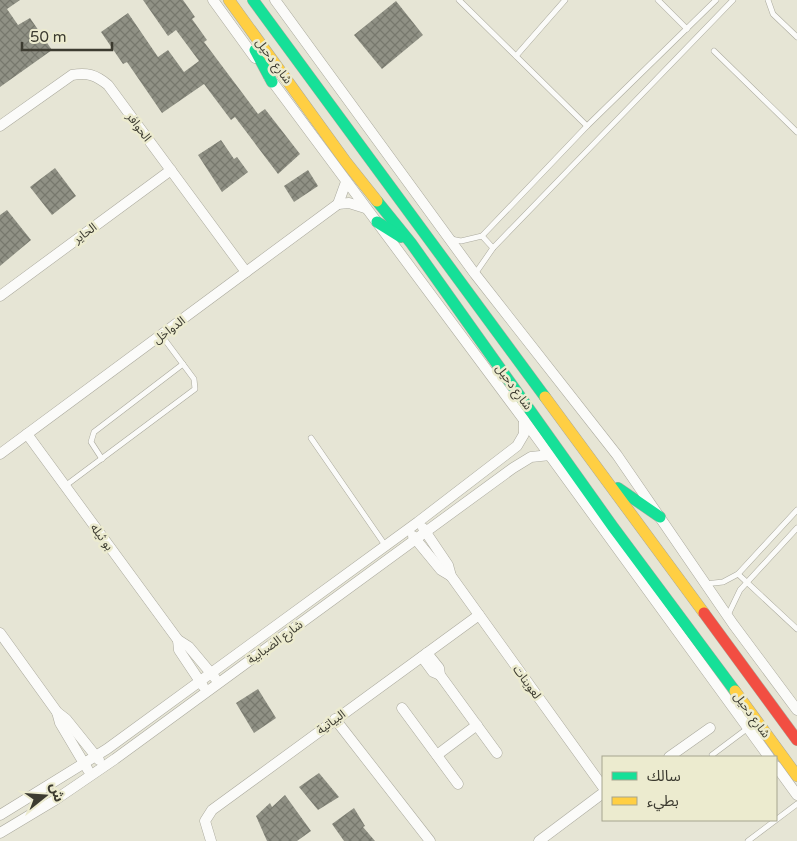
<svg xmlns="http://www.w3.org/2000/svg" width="797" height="841" font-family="'Varela Round','Noto Sans Arabic',sans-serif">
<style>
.building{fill:url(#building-cross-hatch)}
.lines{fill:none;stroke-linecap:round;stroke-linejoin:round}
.lane-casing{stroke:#abaa9e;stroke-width:6}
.street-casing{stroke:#abaa9e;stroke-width:11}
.fast-casing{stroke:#abaa9e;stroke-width:12}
.slow-casing{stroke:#abaa9e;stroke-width:12}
.jam-casing{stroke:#abaa9e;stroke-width:12}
.lane{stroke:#fbfbf9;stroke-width:5}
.street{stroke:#fbfbf9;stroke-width:10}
.fast{stroke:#16e098;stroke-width:11}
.slow{stroke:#ffcf43;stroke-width:11}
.jam{stroke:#f24e42;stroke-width:11}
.labels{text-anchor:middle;stroke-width:5;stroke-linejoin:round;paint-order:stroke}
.street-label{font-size:12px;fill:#3c3b30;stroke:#ecebcf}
</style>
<defs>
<pattern id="building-cross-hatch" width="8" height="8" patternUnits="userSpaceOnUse" patternTransform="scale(1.25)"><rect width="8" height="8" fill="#909185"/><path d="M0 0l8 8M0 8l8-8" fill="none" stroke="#77786d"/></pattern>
</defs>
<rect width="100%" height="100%" fill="#e6e5d5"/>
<g class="building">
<path d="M0 0H20L7 9 18 25 30 18 52 50 0 87Z"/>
<path d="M143 0H183L195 17 192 19 207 40 204 42 258 114 265 109 300 154 278 174 235 117 231 120 204 84 162 113 127 62 123 64 101 32 128 13 158 57 168 50 184 72 199 61 176 30 168 36Z"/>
<path d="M396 1 423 35 382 69 354 35Z"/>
<path d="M221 140 234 159 237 157 248 172 222 192 198 155Z"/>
<path d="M55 168 76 196 52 215 30 187Z"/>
<path d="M308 170 318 186 294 202 284 186Z"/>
<path d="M7 210 31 240 0 266V215Z"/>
<path d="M258 689 276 718 254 733 236 703Z"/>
<path d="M319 773 339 797 318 810 299 787Z"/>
<path d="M285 795 311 831 297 841H267L256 816 270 803 272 807Z"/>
<path d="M354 808 365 826 363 827 375 841H344L332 824Z"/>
</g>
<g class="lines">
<g class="lane-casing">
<g id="lane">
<path d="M459 0 587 126"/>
<path d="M658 0 687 29"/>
<path d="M768 0 773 14 797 37"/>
<path d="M714 51 797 132"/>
<path d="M516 56 565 0"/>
<path d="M482 236 493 248"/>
<path d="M451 239 461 241 482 236 587 126 716 0"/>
<path d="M475 274 493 248 733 0"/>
<path d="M311 438 385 545"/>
<path d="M102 459 91 442 94 432 183 364"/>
<path d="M65 486 195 389 194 379 162 336"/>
<path d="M738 574 797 629"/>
<path d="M705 584 723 582 738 574 797 510"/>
<path d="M728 615 740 590 797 528"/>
<path d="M712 755 748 728"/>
<path d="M748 841 797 804"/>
</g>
</g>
<g class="street-casing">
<g id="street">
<path d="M213 0 255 58"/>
<path d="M275 0 475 274 617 455 733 624 797 710"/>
<path d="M269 77 524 420 769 757"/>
<path d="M0 126 72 75C87 72 96 75 108 85L246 272"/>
<path d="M338 204 349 203 365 208"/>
<path d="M0 296 171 170"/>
<path d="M27 434 178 640 189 647 215 678"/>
<path d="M0 454 338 204 346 182"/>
<path d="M423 528 448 565 451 576 603 787"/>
<path d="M413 536 441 570 451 576"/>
<path d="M0 633 57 712 66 719 99 760"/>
<path d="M178 640 179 650 203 686"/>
<path d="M427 653 439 668 440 675 497 753"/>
<path d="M422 657 433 672 440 675"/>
<path d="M402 708 458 784"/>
<path d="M57 712 60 723 88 770"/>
<path d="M335 719 430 841"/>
<path d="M437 755 477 725"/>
<path d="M669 757 710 728"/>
<path d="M776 766 797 795"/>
<path d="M0 815 107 749 418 522 517 446 524 434V420"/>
<path d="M0 833 55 800 115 759 513 468 531 457 550 455"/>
<path d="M211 841 205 821 212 810 479 615"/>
<path d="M539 841 603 793"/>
</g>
</g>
<g class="fast-casing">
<g id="fast">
<path d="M253 0 545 397"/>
<path d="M255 50 272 82"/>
<path d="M377 201 411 243 613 527 735 691"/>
<path d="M377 222 401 237"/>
<path d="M618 488 660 517"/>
</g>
</g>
<g class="slow-casing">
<g id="slow">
<path d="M229 0 346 162 377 201"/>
<path d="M545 397 704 613"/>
<path d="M735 691 797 776"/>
</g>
</g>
<g class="jam-casing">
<path id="jam" d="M704 613 797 740"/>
</g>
<use href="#lane" class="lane"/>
<use href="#street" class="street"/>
<use href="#fast" class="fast"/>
<use href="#slow" class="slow"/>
<use href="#jam" class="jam"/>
</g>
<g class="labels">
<g class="street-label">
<text transform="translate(274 61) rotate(54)" y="4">شارع دحيل</text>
<text transform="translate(139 127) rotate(53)" y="4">الحوافر</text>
<text transform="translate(85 233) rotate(-36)" y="4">الحاير</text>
<text transform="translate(169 330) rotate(-37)" y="4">الدواخل</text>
<text transform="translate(514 387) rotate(54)" y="4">شارع دحيل</text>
<text transform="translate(102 537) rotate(54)" y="4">بو ثيله</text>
<text transform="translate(275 642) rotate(-36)" y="4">شارع الضبابية</text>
<text transform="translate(527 682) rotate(54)" y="4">لعوينات</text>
<text transform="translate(752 715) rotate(54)" y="4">شارع دحيل</text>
<text transform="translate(331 722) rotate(-36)" y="4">البياتية</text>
</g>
</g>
<rect x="602" y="756" width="175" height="65" fill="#ecebcf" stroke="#a6a58f"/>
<rect x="612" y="772" width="25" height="8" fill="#16e098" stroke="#a6a58f"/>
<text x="647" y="781" font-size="15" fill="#3c3b30">سالك</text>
<rect x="612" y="797" width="25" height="8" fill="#ffcf43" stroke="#a6a58f"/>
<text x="647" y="806" font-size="15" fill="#3c3b30">بطيء</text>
<g transform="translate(45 796) rotate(73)" stroke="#ecebcf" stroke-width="4" paint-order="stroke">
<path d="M0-4L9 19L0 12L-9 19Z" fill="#3c3b30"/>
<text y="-8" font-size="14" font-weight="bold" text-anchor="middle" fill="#3c3b30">ش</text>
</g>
<path d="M22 42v8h90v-8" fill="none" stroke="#3c3b30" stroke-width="2.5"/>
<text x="30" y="42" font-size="15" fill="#3c3b30" stroke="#ecebcf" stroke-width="4" paint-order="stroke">50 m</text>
</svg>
